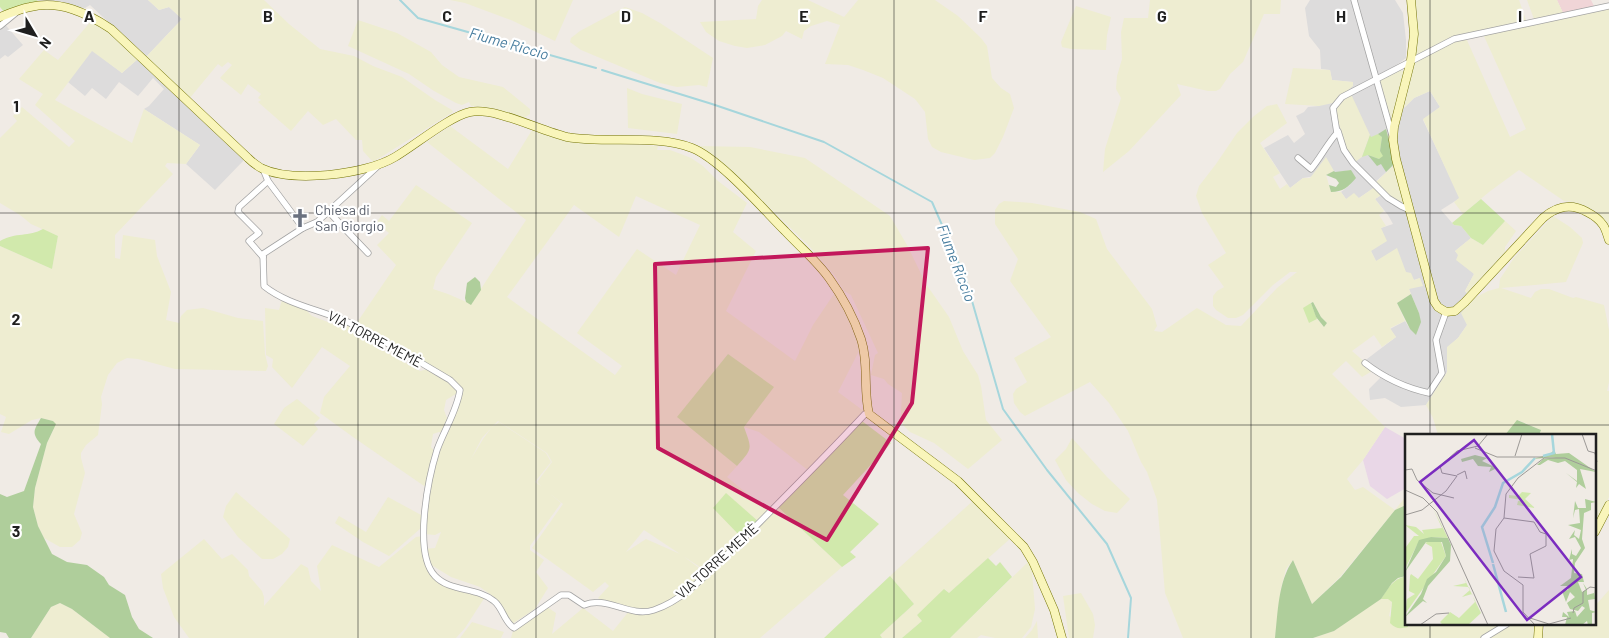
<svg xmlns="http://www.w3.org/2000/svg" width="1609" height="638" font-family="Barlow,sans-serif">
<style>
.residential{fill:#dddcdc}
.commercial{fill:#f0d5d7}
.industrial{fill:#e9d7e7}
.farmland{fill:#eeedd1;fill-rule:evenodd}
.grass{fill:#d1e9ac}
.forest{fill:#afce9b}
.lines{fill:none;stroke-linecap:round;stroke-linejoin:round}
.stream{stroke:#a6d6dc;stroke-width:2}
.street-casing{stroke:#a3a3a3;stroke-width:7}
.secondary-casing{stroke:#757507;stroke-width:9}
.street{stroke:#fff;stroke-width:5.5}
.secondary{stroke:#f9f5ba;stroke-width:8}
.marked{fill:#c2185b;fill-opacity:0.2;stroke:#c2185b;stroke-width:4;stroke-linejoin:round}
.grid{fill:none;stroke:#1f1f1f;stroke-width:1;stroke-opacity:0.55}
.labels{text-anchor:middle;stroke-width:4.5;stroke-linejoin:round;paint-order:stroke}
.worship-label{font-size:14px;fill:#5b616d;stroke:#fff;text-anchor:start}
.street-label{font-size:14px;fill:#1f1f1f;stroke:#fff}
.water-label{font-size:15px;font-style:italic;fill:#467c9e;stroke:#fff}
.inset-river{fill:none;stroke:#a6d6dc;stroke-width:2.5}
.inset-road{fill:none;stroke:#9c9996;stroke-width:1}
.view{fill:#7b2cbf;fill-opacity:0.15;stroke:#7b2cbf;stroke-width:2.5}
.inset-edge{fill:none;stroke:#1f1f1f;stroke-width:2.5}
.grid-label{font-size:16px;text-anchor:middle;font-weight:bold;fill:#1f1f1f;stroke:#fff;stroke-width:4.5;stroke-linejoin:round;paint-order:stroke}
</style>
<rect width="100%" height="100%" fill="#f0ebe5"/>
<g class="residential">
<path d="M38 0H148L159 10 169 7 182 19 146 57 90 5 85 8 51 3 30 6Z"/>
<path d="M1310 0H1395L1403 13 1406 40V58L1374 82 1386 126 1414 98 1430 91 1440 107 1423 120 1460 198 1441 210 1454 225 1461 226 1471 238 1455 251 1474 274 1465 291 1471 300 1467 325 1458 338 1447 348V372L1426 405 1401 407 1385 398 1370 400 1369 389 1380 378 1379 375 1363 362 1396 337 1390 329 1405 321 1410 329 1419 313 1409 289 1420 278 1414 280 1406 272 1376 261 1371 251 1381 228 1393 224 1388 215 1375 199 1383 194 1393 166 1373 184 1375 187 1359 198 1346 199 1341 192 1350 185 1351 170 1303 178 1290 188 1264 148 1288 135 1294 143 1305 134 1296 116 1304 112 1308 107 1319 106 1353 82 1332 80 1330 70 1321 69 1320 50 1309 36 1305 8Z"/>
<path d="M2 21 23 45 8 57 5 55 0 59V22Z"/>
<path d="M92 50 122 73 139 58 244 160 215 190 186 164 200 145 144 109 149 106 164 89 153 78 138 96 119 82 106 99 92 88 85 96 68 82Z"/>
</g>
<path class="commercial" d="M1557 0H1591L1595 8 1564 15Z"/>
<path class="industrial" d="M1385 427 1406 439V488L1387 499 1370 486 1363 460Z"/>
<g class="farmland">
<path d="M148 0H264L289 24 320 49 354 56 373 66 402 77 435 100 452 110 453 112 373 162 363 151 362 140H356L336 119 323 125 308 111 291 131 258 102 261 100 258 98 261 94 248 84 241 95 220 78 232 65 228 62 222 67 218 64 189 99 146 57 182 19 169 7 159 10Z"/>
<path d="M450 0H573L555 41 511 20 465 3Z"/>
<path d="M762 0H808L844 17 858 0H935L958 16 981 38 987 46 992 78 1001 88 1010 94 1014 108 1003 137 995 153 990 158 974 160 941 152 932 147 928 139 925 112 915 99 883 78 863 70 848 65 825 64 840 25 827 21 811 26 804 31 802 39 786 31 782 36 765 45 747 48 735 46 719 41 706 32 700 22 756 19 758 6Z"/>
<path d="M1150 0H1281L1280 14H1264L1243 62 1230 74 1220 89 1216 91H1208L1177 84 1181 95 1129 151 1103 172 1105 149 1121 98 1116 89 1117 76 1122 59 1121 32 1124 18H1148Z"/>
<path d="M1415 0H1519L1527 23 1468 34 1414 58 1417 40 1418 19Z"/>
<path d="M1527 0H1557L1564 15 1535 22Z"/>
<path d="M1076 6 1111 17 1107 35 1106 50 1071 49 1062 47 1061 42Z"/>
<path d="M625 7 642 13 660 23 713 58 707 87 699 85 677 87 660 83 581 50 570 42 571 38 580 31Z"/>
<path d="M1609 8V227L1596 211 1573 202 1564 201 1519 170 1489 192 1463 214 1454 202 1459 198 1423 119 1440 107 1430 91 1414 98 1404 108 1414 63 1453 41 1466 38 1510 137 1526 129 1483 34Z"/>
<path d="M92 20 97 22 139 58 122 73 92 51 55 100 132 143 144 109 200 145 186 164 167 163 165 166 173 174 115 235V258L120 259 123 235 155 240 157 256 171 292 166 320 179 323 181 316 187 310 203 308 238 318 263 321 265 354 268 366 266 371 175 369 138 359 127 358 117 363 108 375 101 397 102 404 98 435 86 445 81 453V458L85 473 74 514 82 533 80 540 72 547H60L44 538 38 526 33 507 35 488 47 443 53 431V421L41 418 32 420 9 434 1 432 6 417 0 414V246L52 269 58 236 31 224 20 215 0 203V138L17 121 13 116 22 107 69 147 75 141 35 105 43 94 19 79 44 50 58 60Z"/>
<path d="M358 20 397 33 431 52 442 65 459 77 503 87 530 109V114L524 118 496 109 471 106 469 102 462 105 456 103 434 91 409 74 348 46Z"/>
<path d="M1293 68 1330 70 1332 80 1353 82V86L1333 103 1319 106 1285 104Z"/>
<path d="M1401 70 1403 72 1402 80 1394 112 1392 118 1390 120 1378 80Z"/>
<path d="M627 88 642 94 682 104 677 134 628 128Z"/>
<path d="M1351 94 1370 135 1362 157 1355 162 1349 156 1335 112 1337 106Z"/>
<path d="M1277 104 1287 123 1260 143 1280 173 1273 177 1280 189 1287 184 1290 188 1303 178H1310L1326 157 1334 171 1326 175 1331 192H1341L1346 199 1354 193 1359 198 1375 187 1383 194 1375 199 1384 211 1379 215 1386 226 1381 228 1387 241 1371 251 1376 261 1397 248 1406 272 1411 273 1414 280 1420 278 1423 286 1409 289 1411 294 1397 303 1405 321 1390 328 1396 337 1382 347 1374 335 1352 351 1374 370 1362 377 1346 361 1332 374 1385 427 1363 460 1347 479 1355 490 1363 487 1395 510 1406 496V505L1395 510 1340 577 1312 604 1293 560 1286 569 1281 588 1275 638H1183L1165 593 1157 500 1147 472 1141 462 1128 431 1109 403 1090 382 1025 416 1020 412 1014 403 1013 394 1016 389 1027 382 1014 358 1051 337 1010 281 1018 259 995 224V210L999 204 1004 201 1032 203 1080 212 1096 219 1107 249 1152 309 1157 326 1154 331 1162 332 1197 308 1226 325 1241 326 1277 288 1297 272H1290L1273 285 1243 315 1236 318H1228L1216 310 1213 306V296L1217 291 1224 287 1208 265 1226 253 1202 213 1196 196 1199 186 1216 164 1237 133 1254 116 1267 106ZM1313 302 1321 317 1327 323 1324 327 1317 319 1309 323 1310 303Z"/>
<path d="M450 126 508 169 532 130 556 138 599 143 658 146 657 150H670L681 154 691 158 703 166 718 181 747 203 733 232 756 251 726 311 795 361 813 325 836 291 844 305 860 349 838 392 865 412 809 471 759 432 744 427 728 354 678 417 737 466 727 477 769 512 759 522 726 494 742 538 708 571H706L683 556 706 573 690 588 657 609 630 610 619 603 613 605 601 600 598 598 609 586 605 582 593 592 532 548 563 504 549 493 561 503 530 546V550L544 560 536 572 548 588 535 609 512 624 494 597 480 587 451 577 428 563 424 549 435 548 441 532 435 535 424 534 430 483 438 450 462 390 356 324 396 265 377 245 389 233 376 223 382 215 389 221 416 185 472 223 436 277 433 289 448 294 471 304 526 220 427 142ZM636 196 700 225 676 275 637 249 577 333 622 366 615 375 507 297 574 205 619 237ZM498 421 547 453 552 462 537 482 541 486 535 482 551 462 546 453 499 422 492 427 483 439 471 459 482 438 493 426ZM644 530 680 554 646 539 626 552Z"/>
<path d="M698 146 750 147 805 158 890 216 907 245 926 284 949 317 963 351 978 375 981 386 986 420 1002 440 968 469 934 443 910 432 903 425 901 414 902 393 888 384 884 379 871 375 875 355 878 353 851 295 844 291 835 276 809 246 771 209Z"/>
<path d="M1393 166 1404 202 1401 205 1375 183Z"/>
<path d="M1553 216 1570 227 1582 238 1583 243 1566 282 1501 288 1531 298 1535 292 1541 289H1549L1573 298 1576 297 1604 305 1609 330V382L1607 391H1609V497L1595 527V436L1539 435 1541 430 1518 420 1505 435H1438L1433 418 1426 405 1447 372V347L1458 338 1467 325 1461 313 1471 300 1488 291 1499 288 1500 279 1514 258Z"/>
<path d="M1505 221 1516 231 1505 247V252L1467 293 1465 291 1474 274 1456 260 1458 255 1455 251 1471 238 1483 245Z"/>
<path d="M282 300 306 310 312 316 333 324 348 326 354 328 359 337 420 371 428 369 445 379 459 392 446 400 444 410 448 421 443 433 439 432 433 434 431 447 435 452 427 488 353 437 320 413 324 397 350 366 322 347 292 388 272 367 273 359 266 355 265 308 279 310Z"/>
<path d="M297 399 320 418 314 424 318 429 303 446 274 424 284 408Z"/>
<path d="M1072 438 1107 477 1130 499 1117 513 1105 511 1092 504 1078 493 1066 480 1055 460 1066 449Z"/>
<path d="M236 492 290 539 288 547 282 554 273 559H262L238 537 223 517 226 506Z"/>
<path d="M388 497 423 516 421 528 389 556 363 542 335 523 339 516 366 532Z"/>
<path d="M975 499 1012 537 949 593 945 589 917 615 923 620 902 638H882L880 635 914 604 890 576Z"/>
<path d="M778 507 842 567 760 638H511L513 631 547 607 556 613 552 634 583 608 613 631 629 611 645 614 676 601Z"/>
<path d="M423 536 434 577 485 597 465 628 456 638H189L174 617 163 588 161 574 204 539 222 559 232 554 248 570 249 576 262 591 264 597V606L301 564 308 568 311 581 321 591 317 566 332 545 379 567 416 537Z"/>
<path d="M1030 560 1033 566 1032 572 1035 609 1031 627 1022 638H995L981 635 977 638H950Z"/>
<path d="M1609 590V638H1542L1546 624H1595V606Z"/>
<path d="M1081 593 1093 614 1095 625 1093 638H1069L1063 596Z"/>
<path d="M1388 598 1392 602 1389 616 1408 627 1412 624H1505L1482 638H1313L1334 631 1371 605 1381 599Z"/>
<path d="M60 603 72 609 110 638H31L51 607Z"/>
<path d="M1037 621 1038 638H1025L1032 630Z"/>
<path d="M472 622 504 632 501 638H460Z"/>
<path d="M1511 624H1536L1535 638H1490Z"/>
</g>
<g class="grass">
<path d="M0 0H38L30 6 5 13 0 7Z"/>
<path d="M1378 134 1382 137 1380 151 1384 156 1379 159 1368 155 1362 157 1370 135 1371 137Z"/>
<path d="M1481 199 1505 221 1483 245 1471 238 1461 226 1454 225 1452 223Z"/>
<path d="M43 229 58 236 52 269 0 246V241C16 232 29 237 43 229Z"/>
<path d="M1311 303 1317 319 1309 323 1303 308Z"/>
<path d="M728 354 774 387 744 427C752 449 753 448 737 466L677 417Z"/>
<path d="M862 421 891 443 843 495 879 524 850 552 856 557 842 567 778 507Z"/>
<path d="M726 493 759 522 742 538 713 508Z"/>
<path d="M988 558 996 566 1000 562 1012 577 950 638H902L922 621 917 615 944 589 949 593Z"/>
<path d="M890 576 914 604 880 635 882 638H824Z"/>
<path d="M1406 576V624H1408V627C1400 629 1396 629 1390 623L1392 602 1388 599H1381C1388 588 1393 579 1406 576Z"/>
</g>
<g class="forest">
<path d="M1386 129 1395 163 1386 172 1381 164 1377 166 1368 155 1379 159 1383 156 1380 151 1382 137 1378 134Z"/>
<path d="M1351 170 1356 178C1348 187 1343 192 1331 192L1329 185 1336 187 1339 183 1336 179 1326 175 1334 171 1335 172Z"/>
<path d="M475 277 480 282 481 290 471 305 466 302 465 298 467 283Z"/>
<path d="M1411 294 1419 313 1421 322 1416 335 1410 329 1397 303Z"/>
<path d="M1313 302 1321 317 1327 323 1324 327 1316 317 1311 303Z"/>
<path d="M41 418 53 421 56 424 47 443 35 488 33 507 38 526 52 554 67 562 87 565 104 577 109 585 125 595 132 617 139 629 153 638H110L72 609 60 603 51 607 31 638H9L6 633 0 632V494L7 497 24 491 41 444C31 433 34 430 41 418Z"/>
<path d="M1517 420 1541 430 1539 435H1505Z"/>
<path d="M1406 505V576L1398 578 1392 583 1381 599 1334 631 1313 638H1275C1278 612 1278 582 1293 560L1312 604 1341 577 1395 510Z"/>
</g>
<g class="lines">
<g class="stream">
<path d="M400 0 418 18 596 68"/>
<path d="M602 70 712 104 824 142 932 202 966 280 1003 409 1047 470 1107 544 1131 598 1128 638"/>
</g>
<g class="street-casing">
<g id="street">
<path d="M1354 0 1392 135"/>
<path d="M0 26 17 12"/>
<path d="M1338 131 1344 150 1353 163 1388 198 1401 206 1410 210"/>
<path d="M1298 158 1311 169C1321 157 1327 144 1337 133L1333 108 1342 97 1454 39 1609 6"/>
<path d="M378 166 317 222 303 228 263 254 264 286C289 306 323 310 352 324 385 341 418 361 450 380L460 390C457 411 444 430 437 450 428 479 413 553 435 576 450 592 477 587 494 601 503 608 504 622 514 628L561 595H569L584 605C607 595 629 618 654 610 687 599 712 568 737 545 780 502 823 459 865 414H869"/>
<path d="M263 169 268 181 303 228"/>
<path d="M328 211 368 253"/>
<path d="M263 257 249 241 259 233 238 212 239 207 268 181"/>
<path d="M1365 363C1383 377 1406 388 1429 393L1442 373 1436 340 1446 312"/>
<path d="M1484 638 1507 624"/>
</g>
</g>
<g class="secondary-casing">
<g id="secondary">
<path d="M1411 0 1414 34 1411 60 1394 127 1393 140 1396 159 1434 301 1438 307 1446 312 1455 311 1465 302 1543 218C1557 206 1571 203 1587 212 1593 215 1599 219 1603 225 1606 229 1607 235 1609 240"/>
<path d="M0 17C10 13 20 9 30 7 60 0 87 13 111 29L248 158C252 162 256 165 261 168 292 183 365 175 395 157 414 146 450 116 470 112 496 107 540 131 567 137 606 144 655 134 692 148 720 159 762 208 785 231 799 246 817 261 829 278 842 296 854 318 861 339 869 363 863 390 869 414L958 481 1024 547 1033 562 1054 610 1062 638"/>
<path d="M1595 532 1609 505"/>
<path d="M1538 638 1539 624"/>
</g>
</g>
<use href="#street" class="street"/>
<use href="#secondary" class="secondary"/>
</g>
<path class="marked" d="M928 248 912 403 827 540 658 448 655 264Z"/>
<path class="grid" d="M179 0V638M358 0V638M536 0V638M715 0V638M894 0V638M1073 0V638M1251 0V638M1430 0V436M0 213H1609M0 425H1609M1430 624V638"/>
<defs>
<g id="church-bare" transform="scale(1.5)"><path d="M-1.2-6h2.4v3.5h3.3v2.4h-3.3V6h-2.4V-.1h-3.3v-2.4h3.3Z" fill="#6b7280" stroke="#fff" stroke-width="2.5" paint-order="stroke"/></g>
</defs>
<g fill-rule="evenodd">
<use href="#church-bare" x="300" y="218"/>
</g>
<g class="labels">
<g class="worship-label">
<text x="315" y="215">Chiesa di<tspan x="315" dy="16">San Giorgio</tspan></text>
</g>
<g class="street-label">
<text transform="translate(375 339) rotate(28)" y="5">VIA TORRE MEMÈ</text>
<text transform="translate(717 561) rotate(-42)" y="5">VIA TORRE MEMÈ</text>
</g>
<g class="water-label">
<text transform="translate(509 44) rotate(16)" y="5">Fiume Riccio</text>
<text transform="translate(956 263) rotate(69)" y="5">Fiume Riccio</text>
</g>
</g>
<g transform="translate(1405 434)">
<rect width="191" height="191" fill="#f0ebe5"/>
<path d="M117 58 126 59 120 65 130 74 112 71 113 67 118 66 104 64V61L113 62ZM28 74 43 104 26 103 12 111 0 135 1 113 9 102H14L0 91 11 93 19 100 17 96 37 94ZM24 107 36 108 41 122 0 180 2 165 10 160 4 157 5 142 6 140 13 145 28 125 27 113 20 109ZM58 142 76 179 63 191 37 190 35 188 45 178 54 184 70 168 67 160 57 163 65 156 64 153 48 152 61 149Z" fill="#d1e9ac"/>
<path d="M149 16 151 20 164 19 191 38 175 35 181 55 174 50 171 54 172 48 161 39 172 47V36L160 27 153 29 143 26 135 31H132L138 25 151 23 128 25 145 20ZM70 21 82 24 77 27 92 34 84 38 86 33 73 32 68 25 57 28 56 25ZM180 65 191 68 186 69V76L179 79 177 105 180 114 170 129 169 139 177 140 179 148H173L177 158 181 156 178 149 182 155V161L189 159V154L190 165 183 166 185 176 191 178 187 179V191H183L182 187 177 191H160L162 183H157L158 178 164 183 162 178 170 177 172 183 180 174 177 172 173 177 165 175 162 169 170 163 165 158 161 168 157 157 163 156 164 152H155L166 144 168 125 164 126 167 115V120L171 122 176 114 170 103 164 105 170 96 169 101 174 105 176 96 163 91 175 89 174 75 170 76 168 84 170 67 173 74H181ZM26 103 43 104 46 111 45 127 23 152 18 165 22 169 18 167 0 183 16 160 22 145 31 138 41 122 37 108H21L0 138 14 106Z" fill="#afce9b"/>
<path class="inset-river" d="M138 22 149 19 147 0M88 129 77 93 90 73 98 49 117 38 130 24M88 130 101 178"/>
<path class="inset-road" d="M177 0 183 17 190 19 192 28M70 14 92 23H138M110 22 117 0M0 36 7 35 12 46 28 59 49 64M52 41 60 37 62 45M0 56 18 64 32 78 83 191M0 81 17 76 41 57 52 42 37 39 35 32 52 17 73 12 83 0M99 84 129 88 135 98 141 100V112L125 120 129 144 113 143M168 179 169 174 178 169V158L185 153 192 154M125 184 144 190 166 184M15 191 31 180 44 179M130 191 118 178V151L99 137 89 117 91 95 99 84 101 60 113 44 139 24H160L192 37"/>
<path class="view" d="M69 6 176 143 122 186 15 48Z"/>
<rect width="191" height="191" class="inset-edge"/>
</g>
<g class="grid-label">
<text x="89" y="22">A</text>
<text x="268" y="22">B</text>
<text x="447" y="22">C</text>
<text x="626" y="22">D</text>
<text x="804" y="22">E</text>
<text x="983" y="22">F</text>
<text x="1162" y="22">G</text>
<text x="1341" y="22">H</text>
<text x="1520" y="22">I</text>
<text x="16" y="112">1</text>
<text x="16" y="325">2</text>
<text x="16" y="537">3</text>
</g>
<g transform="translate(35 35) rotate(128)" stroke="#ffffff" stroke-width="4" paint-order="stroke">
<path d="M0-4L9 19L0 12L-9 19Z" fill="#1f1f1f"/>
<text y="-8" font-size="14" font-weight="bold" text-anchor="middle" fill="#1f1f1f">N</text>
</g>
</svg>
